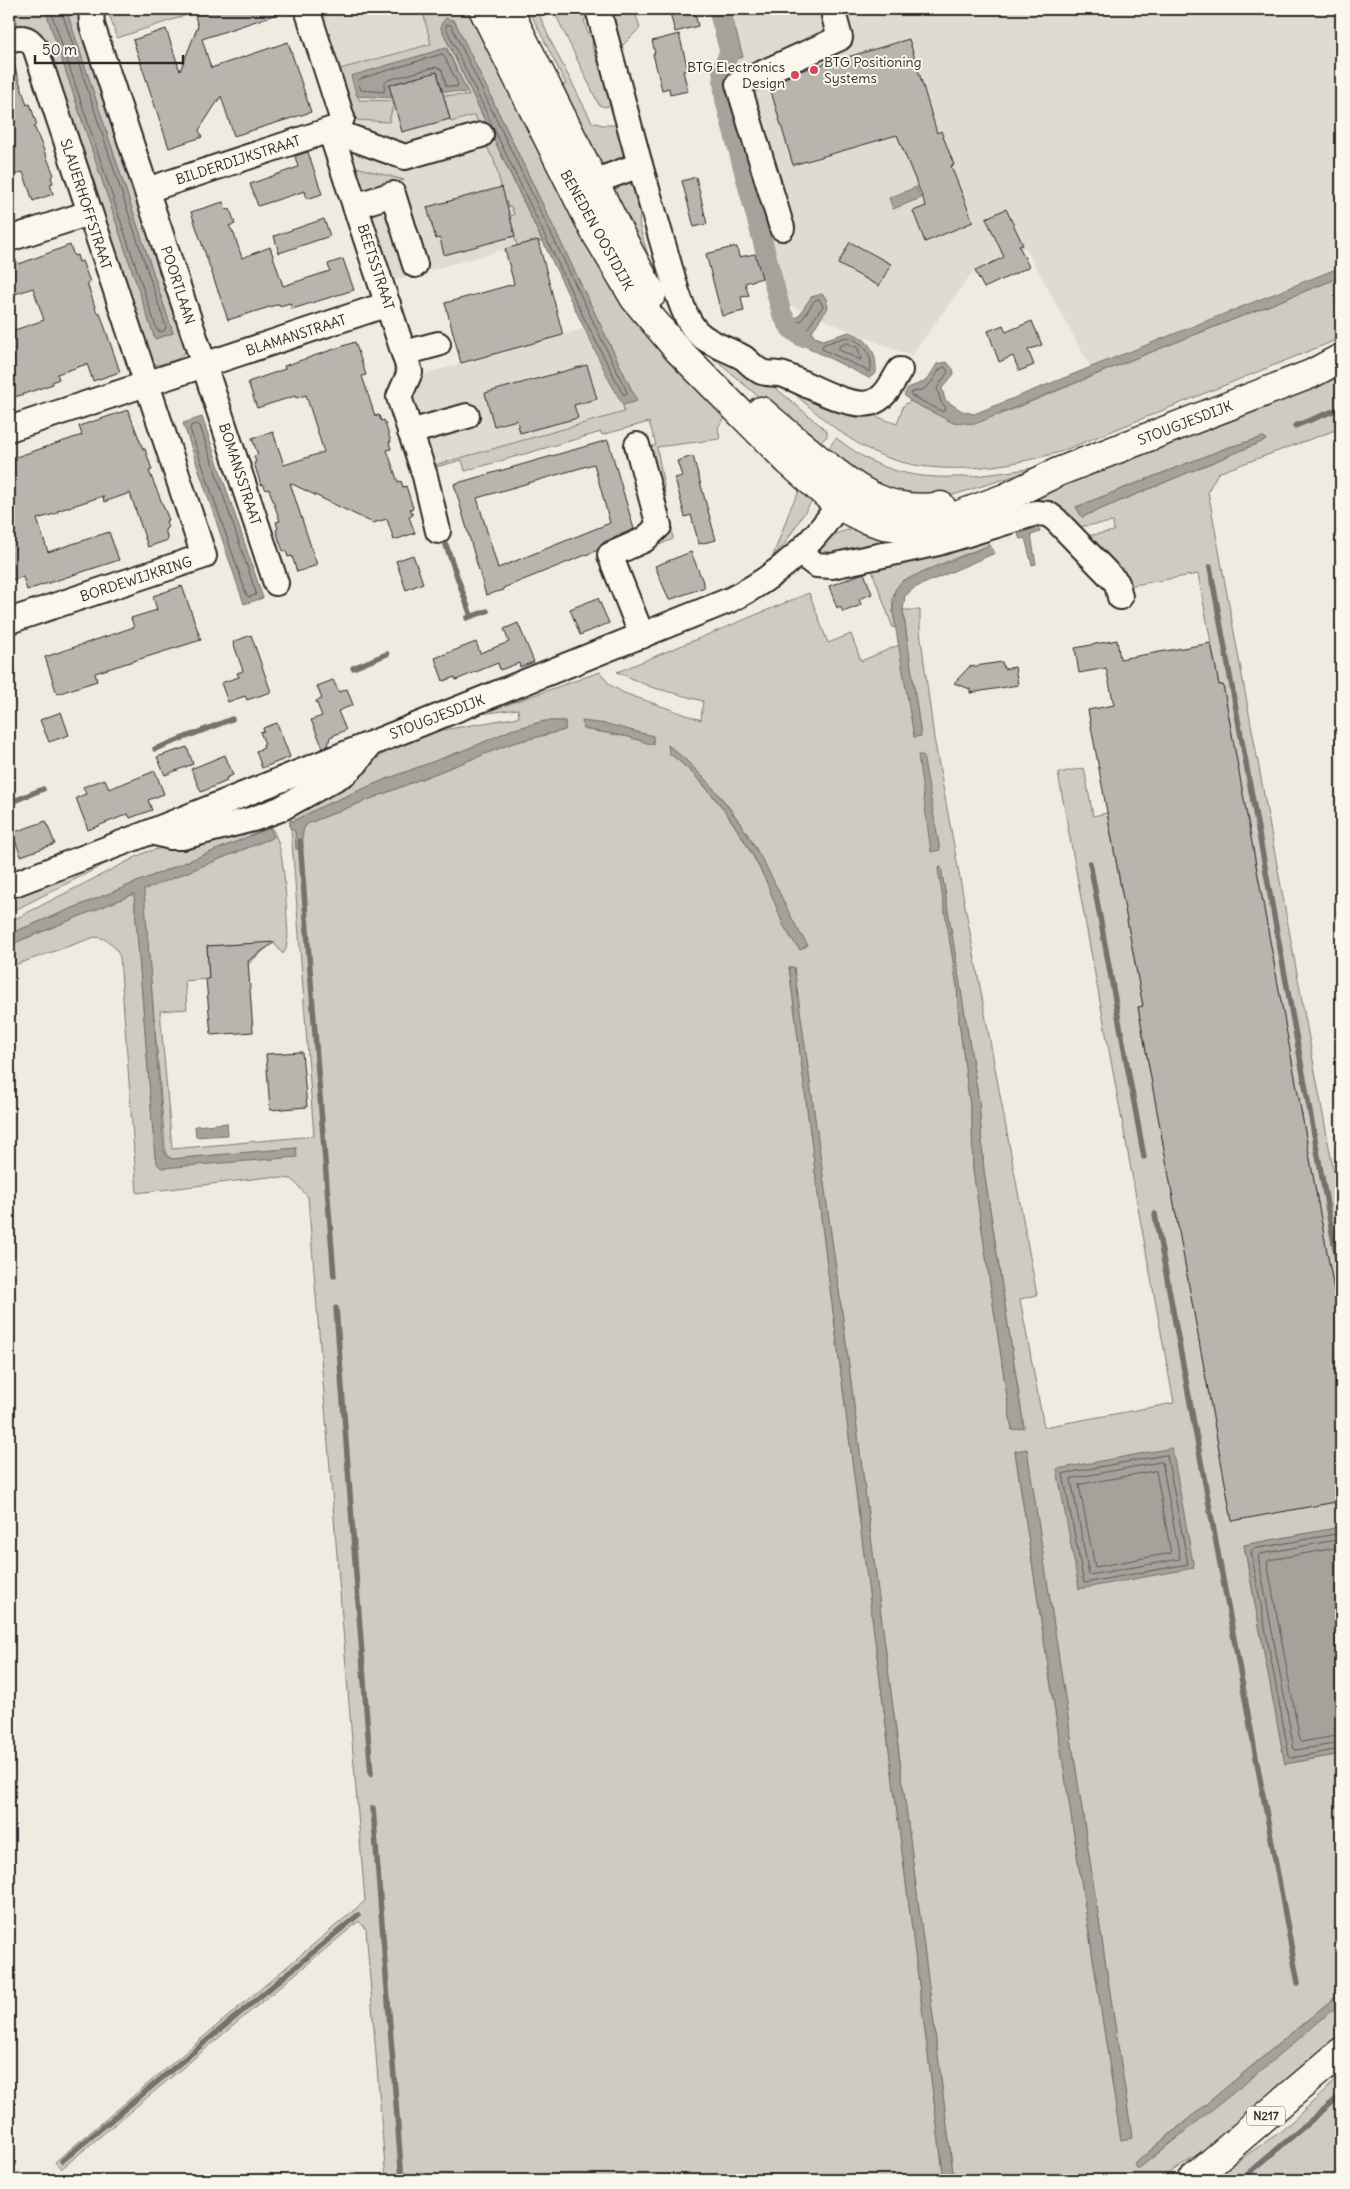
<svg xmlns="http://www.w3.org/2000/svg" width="1350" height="2189" font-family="Delius,sans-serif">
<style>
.built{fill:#dedbd1}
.green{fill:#cecbc2;stroke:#7c7b76;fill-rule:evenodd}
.water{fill:#a4a29a;stroke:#74726e}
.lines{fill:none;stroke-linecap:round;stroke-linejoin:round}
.shore{stroke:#5b5b57;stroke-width:1}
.stream{stroke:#74726e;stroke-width:5.5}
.canal{stroke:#a4a29a;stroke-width:20}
.building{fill:#b8b5ae;stroke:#2b2b2b;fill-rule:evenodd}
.minor-casing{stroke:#2b2b2b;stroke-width:28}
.major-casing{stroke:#2b2b2b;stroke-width:31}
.minor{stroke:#fbf7ec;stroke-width:24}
.major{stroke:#fbf7ec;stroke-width:28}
.poi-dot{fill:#d1495b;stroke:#fbf7ec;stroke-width:2}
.labels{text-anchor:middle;stroke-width:4;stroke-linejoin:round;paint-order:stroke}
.shield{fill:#fbf7ec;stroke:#696865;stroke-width:1}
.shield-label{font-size:12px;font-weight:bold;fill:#2b2b2b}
.poi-label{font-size:14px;fill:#2b2b2b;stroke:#fbf7ec;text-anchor:start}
.street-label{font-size:14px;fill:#2b2b2b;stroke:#fbf7ec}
</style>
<rect width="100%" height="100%" fill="#eeebe0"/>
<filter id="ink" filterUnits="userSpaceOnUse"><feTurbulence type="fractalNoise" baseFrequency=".02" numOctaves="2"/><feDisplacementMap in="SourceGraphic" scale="10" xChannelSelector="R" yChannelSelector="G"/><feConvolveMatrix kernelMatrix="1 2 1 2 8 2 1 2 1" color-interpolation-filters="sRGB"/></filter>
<g filter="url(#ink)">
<g class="built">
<path d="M320 9H422L432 44 446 48 539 240 394 280 356 167 354 161 356 152 350 150 352 129 357 120Z"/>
<path d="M726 9H1341V301L1105 394 1025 247 975 269 911 356 791 306 730 85 731 27Z"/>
<path d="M584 329 623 405 625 412 435 465 413 396 424 374Z"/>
</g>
<g class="green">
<path d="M25 9H45L155 339 173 333 66 9H78L190 347 178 359 158 365 152 363 20 31 15 17 17 11Z"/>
<path d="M123 9H192L193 13 117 38 109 14Z"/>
<path d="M422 9H476L569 197 731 411 718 427 720 439 657 447 673 539 654 547 661 543 667 535 647 448 656 445 649 422 602 435 601 432 465 471 462 460 436 467 435 465 624 412 623 405 637 401 455 22 452 19 441 28 542 241 517 246 510 216 514 215 511 206 507 207 493 157 491 156 475 115 451 122 443 95 469 96 447 48 352 76 359 100 394 101 389 122 357 120 340 69 431 44Z"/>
<path d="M527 9H537L550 40 592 122 603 125H618C625 146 632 164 600 164L585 149 563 85 566 84 535 22Z"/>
<path d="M553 9H588L590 15 584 20 588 34 593 39 592 46 600 67 605 68 614 104 605 107 599 105Z"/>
<path d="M607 9H634L640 28 623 45 616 41Z"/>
<path d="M356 167 404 180 364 192Z"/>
<path d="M624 181 634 183C647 201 637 213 640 228 643 239 653 272 658 280 661 285 666 285 668 291L665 294 663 301C650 280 609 214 614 192Z"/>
<path d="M1341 277V338L1060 452C1004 468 929 479 874 452 839 436 809 406 780 381L897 424 903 406 910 401 952 422 999 415 1136 358Z"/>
<path d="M708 354 747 364 827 431V436L817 446Z"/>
<path d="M1341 374V428L1218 473 1208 491 1341 1212V1328L1223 685H1219L1198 574 1128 586 1081 537 1114 531 1113 522 1077 527 1055 514 890 550 819 555V551C830 529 853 528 875 529L1280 397ZM1264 437 1266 440 1082 517 1076 507 1226 448Z"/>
<path d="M836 438C847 446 859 455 871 461 926 489 989 474 1047 466L953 495 933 499H905L824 454Z"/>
<path d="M801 488 813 499 784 545 773 556 791 507Z"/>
<path d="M985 535 990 545C970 553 907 574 896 589 889 599 894 617 896 627L893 628 869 562Z"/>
<path d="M809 593 828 643 851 634 861 661 899 645 915 737 921 736 903 610H920V631L934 738 1037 1295 1020 1299 1044 1427 1174 1403 1058 773 1084 768 1093 816 1107 813 1143 1006 1138 1007 1232 1520 1341 1501V1527L1244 1545 1285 1764 1341 1754V1992L1134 2164 1138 2168 1156 2155 1341 2003V2036L1223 2137 1159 2180H954L843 1320 794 968 789 967 944 2180H386L366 1929 359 1921 61 2169 55 2162 365 1901 308 1197 292 1179 269 1177 137 1193 120 957C115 945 107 938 95 937L9 967V936L12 944 134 894 155 1157 160 1167 296 1157V1148L173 1159 166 1155 143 890 274 837 270 828 9 934V922L146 852 256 824 269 825C286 840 286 912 288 936L286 949 283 954 273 942 245 967 243 944 207 946 209 979 185 981 187 1009 160 1011 172 1149 314 1136 290 815 401 743 431 732 519 717 518 709 480 714 600 672 610 685 624 693 701 720 703 701 651 687 617 672ZM545 721H565V730L513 743 309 823C300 829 303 838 303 848L296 849 295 831 290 828V821H293L325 805 384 780 475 746 511 730ZM582 722 607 725 653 736V744L629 737 584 729ZM669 746C706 775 737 813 759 854 776 884 788 916 807 945L800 950C794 942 787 933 783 924 777 910 773 895 766 881 742 833 712 786 669 753ZM941 867 979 1102 984 1171 1024 1427 1012 1430 973 1170 972 1122 959 1021 957 986 938 868ZM1027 1450 1131 2130 1121 2140 1015 1452Z"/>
<path d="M109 858 111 861 9 913V898Z"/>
<path d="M1341 2073V2180H1210L1280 2132 1325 2091Z"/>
</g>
<g class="water">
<path d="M45 9H66L173 333 155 339Z"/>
<path d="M706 9H730L743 57 723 63 709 10Z"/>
<path d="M446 18 455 22 637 401 623 405 609 380 441 28V24Z"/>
<path d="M446 48 468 93 442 91 437 72 390 85 393 98 357 96 351 76Z"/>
<path d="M916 187 921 198 893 209 889 198Z"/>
<path d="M1341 267V277L1136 358 975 424 952 422 910 401 904 395 908 388C929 379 924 385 937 364L947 362 953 369 954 374 942 388 945 400 962 411 974 414Z"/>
<path d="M822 294 826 298 828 308 812 331 813 336 823 340 849 332C869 338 877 352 876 373L869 378 791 339 785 333 780 319 798 317 811 297Z"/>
<path d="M202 417 263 598 244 604 183 423Z"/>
<path d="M1264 437 1266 440 1082 517 1076 507 1226 448Z"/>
<path d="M1038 527 1040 532 1031 535 1036 564 1032 565 1025 538 1020 539 1018 534Z"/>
<path d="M990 545 995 553 914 588 905 596 903 610 921 736 914 737 893 612 895 590 902 581Z"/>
<path d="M545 721H565V730L513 743 309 823C300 828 303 839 303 848L296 849 295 831 290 828V821H293L325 805 384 780 475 746 511 730Z"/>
<path d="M582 721 607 724 653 736V745L629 737 584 729Z"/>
<path d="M668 745C712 780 744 825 770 874 783 898 792 923 808 945L800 950C794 942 788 934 783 924 777 910 772 895 766 881 743 833 712 785 669 753Z"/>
<path d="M918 755H923L940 850 931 852Z"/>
<path d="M270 828 274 837 144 890 164 1150 166 1155 170 1159 296 1148 297 1157 162 1168 158 1165 155 1157 134 894 12 944 9 934Z"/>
<path d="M941 867 979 1102 984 1171 1024 1428 1012 1430 973 1170 972 1122 959 1021 957 986 938 868Z"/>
<path d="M789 967H794L843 1320 954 2180H944Z"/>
<path d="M227 1123 228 1135 196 1137 195 1126Z"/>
<path d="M1172 1448 1194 1568 1079 1589 1057 1469Z"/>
<path d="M1027 1449 1131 2130 1132 2138 1121 2140 1015 1451Z"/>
<path d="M1341 1527V1754L1285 1764 1244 1545Z"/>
<path d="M1341 1992V2003L1263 2069 1138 2169 1134 2164Z"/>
</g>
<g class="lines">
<g class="shore">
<path d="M50 9 157 330 161 332 165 330 166 327 61 9"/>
<path d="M714 9 726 54 729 56 736 52 725 9"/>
<path d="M447 24 451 25 627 392 626 395 623 394 583 316 446 28Z"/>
<path d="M443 54 458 84 457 87 446 86 442 70 436 67 388 80 385 83 384 92 361 90 358 82 360 79Z"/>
<path d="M819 299 823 306 807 329 808 340 805 341 791 333 788 324 801 321 814 301Z"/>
<path d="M846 337C862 339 875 356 870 372L822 349 823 345Z"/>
<path d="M847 343 858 348 861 360 839 350V347Z"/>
<path d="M945 367 948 372 937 388 941 402 946 408 943 412 912 396 910 393 924 389 931 383 940 369Z"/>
<path d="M197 424 200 426 256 593 255 595 250 597 247 596 190 429 191 426Z"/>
<path d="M1167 1455 1188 1564 1084 1583 1063 1474Z"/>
<path d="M1162 1462 1180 1559 1089 1575 1071 1479Z"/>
<path d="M1156 1471 1171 1553 1095 1567 1079 1485Z"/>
<path d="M1341 1533 1253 1549 1251 1551 1289 1756 1291 1758 1341 1749"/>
<path d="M1341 1539 1260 1554 1258 1556 1294 1749 1296 1750 1341 1743"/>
<path d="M1341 1547 1269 1560 1267 1562 1300 1740 1302 1742 1341 1735"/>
</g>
<g class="stream">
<path d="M1295 426 1341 408"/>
<path d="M446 545 471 616"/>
<path d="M1210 567 1341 1281"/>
<path d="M467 618 487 611"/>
<path d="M353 668 387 654"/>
<path d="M155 749 232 719"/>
<path d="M9 803 43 789"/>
<path d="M300 841 334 1276"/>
<path d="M1090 863 1144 1157"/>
<path d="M1155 1214 1298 1983"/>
<path d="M336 1308 371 1774"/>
<path d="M373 1808 402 2180"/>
<path d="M62 2161 358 1915"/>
<path d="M1241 2180 1341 2095"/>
</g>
<path class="canal" d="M718 9 730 51 722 70 725 100 782 314 791 329 802 337"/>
</g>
<g class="building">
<path d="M211 9H283V12L202 39 211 68 288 42 311 112 234 136 221 96 199 130 202 137 169 148 133 40 166 29 180 71 198 26 195 16Z"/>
<path d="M669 9H694L698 26 675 32Z"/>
<path d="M679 34 688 70 683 71 688 91 670 95 669 88 662 90 653 54 655 53 652 41Z"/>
<path d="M909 39 937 133 941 131 954 165 951 166 973 222 925 242 913 211 926 206 897 135 793 165 769 85 800 71Z"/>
<path d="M9 59H12L27 105 30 104 37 125 34 126 54 175 51 177 53 183 50 184 53 194 33 201 23 172 9 177Z"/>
<path d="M437 72 450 119 402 132 389 85Z"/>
<path d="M308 152 322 194 307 199 305 191 258 206 250 184 298 167 295 156Z"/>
<path d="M696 177 707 224 694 227 682 181Z"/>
<path d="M502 187 515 236 444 255 440 238 436 239 427 207Z"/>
<path d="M223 202 226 210 230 209 235 224 229 226 234 234 242 258 270 247 283 286 330 271 328 264 343 259 354 290 292 309 290 303 280 306 279 304 228 320 191 212Z"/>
<path d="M1006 209 1023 245 1019 246 1029 267 984 288 975 271 1004 257 986 218Z"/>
<path d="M324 219 330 236 279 253 274 236Z"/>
<path d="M538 240 563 335 461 363 445 303 514 284 505 249Z"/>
<path d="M850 242 891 264 879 286 838 264Z"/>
<path d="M70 245 74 256 77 255 79 262 82 261 90 282 87 283 97 313H100L120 372 93 381 87 364 57 374 59 379 52 382 53 384 9 399V332L44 320 33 288 9 296V252L19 264Z"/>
<path d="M733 247H737L739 257 755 254 762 278 745 283 749 296 741 297 744 311 722 316 706 254Z"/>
<path d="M1032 321 1042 345 1028 350 1034 365 1019 371 1013 356 999 362 988 331 1003 325 1006 332Z"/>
<path d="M355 342 366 375 362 376 375 416 379 415 381 421 384 420 391 442H389L391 449 387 450 398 482 401 481 403 487 406 486 413 508 410 509 413 515 409 517 415 533 394 540 387 519 373 523 290 483 317 565 297 572 292 556 288 557 286 551H283L279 540 276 530 278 529 276 522 280 521 269 489 266 490 263 484 261 485 254 463 256 462 254 456 258 455 252 438 273 432 284 465 324 452 306 395 296 398 295 396 257 408 248 382 285 369 284 366Z"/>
<path d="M587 365 597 399 574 405 578 418 520 433 517 420 494 426 485 393Z"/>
<path d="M128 410 143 449H145L152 470 149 471 169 520 166 521 168 528 165 529 168 540 148 547 130 493 104 502 103 496 57 511 58 513 37 519 48 552 109 532 119 560 27 590 23 577 12 580 9 569V462L17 460 16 457 82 435 79 426Z"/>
<path d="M608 440 634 529 604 542 598 550 503 588 504 590 486 595 454 484ZM594 464 610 523 498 568 477 498Z"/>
<path d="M693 456 716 540 699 544 691 515 685 517 675 478 682 476 677 461Z"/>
<path d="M691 552 705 587 669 600 655 566Z"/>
<path d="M413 555 423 583 406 590 396 561Z"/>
<path d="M864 573 872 594 859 599 861 605 843 612 840 606 837 608 829 586Z"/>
<path d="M182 586 201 640 95 673 97 681 57 694 45 657 134 627 131 618 157 610 153 596Z"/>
<path d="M598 598 609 623 580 635 570 609Z"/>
<path d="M518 623 534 662 520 667 519 663 500 670 498 663 456 680 455 677 443 681 435 658 476 642 480 653 509 642 504 629Z"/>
<path d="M251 635 271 692 247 700 245 696 228 702 221 683 239 677 237 673 243 671 233 642Z"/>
<path d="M1117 640 1120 659 1211 643 1219 685H1223L1341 1328V1501L1232 1521 1138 1007 1143 1006 1088 710 1114 705 1106 668 1079 673 1075 648Z"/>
<path d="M1002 662 1004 669 1015 667 1018 685 970 693V689L954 683 969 667Z"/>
<path d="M333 680 339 692 347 689 353 705 338 711 346 730 330 737 328 746 323 748 311 720 322 716 316 701 322 699 317 686Z"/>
<path d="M61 712 69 735 49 742 40 720Z"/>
<path d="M277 723 290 757 262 768 256 751 264 748 263 744H265L260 732 264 731 263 728Z"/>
<path d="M187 747 193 764 165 775 157 757Z"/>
<path d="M225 755 233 775 226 778 227 781 201 792 191 769Z"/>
<path d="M155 771 164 794 148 800 152 810 130 818 128 814 88 830 76 798 86 794 83 787 105 779 109 789Z"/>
<path d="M46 821 55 844 21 856 12 833Z"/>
<path d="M275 942 248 961 253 1032 211 1035 206 979H209L207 946Z"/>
<path d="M302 1052 307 1107 270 1110 266 1054Z"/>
</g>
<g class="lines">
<g class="minor-casing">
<g id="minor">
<path d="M307 9 342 118 338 127 330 130 410 372 399 397 425 476 438 531"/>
<path d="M598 9 640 165 677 292C682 306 687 321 697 332 710 345 729 349 744 358 749 362 756 370 762 372 766 374 777 373 784 375 807 383 846 408 870 403 886 399 892 382 900 370"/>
<path d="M9 40C21 36 30 37 36 50L204 556 9 621"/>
<path d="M147 190 330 130 405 157 481 135"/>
<path d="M578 190 593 182 640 165"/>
<path d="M355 206 393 194 415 265"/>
<path d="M782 228 738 84 840 38 834 16"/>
<path d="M9 239 89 213"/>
<path d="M404 353 438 344"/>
<path d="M9 429 204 365 92 25 91 9"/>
<path d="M410 432 467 416"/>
<path d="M637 445 659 526 644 540 610 555 642 636"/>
<path d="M799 552 816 565 832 566 938 543 1036 513 1048 514 1056 520 1111 577 1117 583 1120 597"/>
<path d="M276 583 204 365 388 304"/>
<path d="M151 832 170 837H183L253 819 280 809 345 773 356 763 368 747"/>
<path d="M9 886 140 836 730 600C778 576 823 538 847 488"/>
</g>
</g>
<g class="major-casing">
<g id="major">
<path d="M483 9 594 230 635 299 678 350 788 461 839 506 865 519 884 525 902 527 922 525 956 516 1005 498 1058 472 1311 374 1341 358"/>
<path d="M508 9 628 250 652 294"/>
<path d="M761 411C779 427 798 442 817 458 857 489 887 515 941 506"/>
<path d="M1191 2180 1341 2052"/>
</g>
</g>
<use href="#minor" class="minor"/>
<use href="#major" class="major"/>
</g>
</g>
<g class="poi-dot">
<circle cx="814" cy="70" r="5"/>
<circle cx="795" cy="75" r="5"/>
</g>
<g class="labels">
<rect class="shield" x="1247" y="2106.5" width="38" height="19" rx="4"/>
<g class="shield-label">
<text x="1266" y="2120">N217</text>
</g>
<g class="poi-label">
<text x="824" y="67">BTG Positioning<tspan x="824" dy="16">Systems</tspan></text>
<text x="785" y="72" text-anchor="end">BTG Electronics<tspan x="785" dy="16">Design</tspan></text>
</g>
<g class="street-label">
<text transform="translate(238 160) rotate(-18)" y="5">BILDERDIJKSTRAAT</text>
<text transform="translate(86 204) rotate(72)" y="5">SLAUERHOFFSTRAAT</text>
<text transform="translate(597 230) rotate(61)" y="5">BENEDEN OOSTDIJK</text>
<text transform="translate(376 267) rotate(72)" y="5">BEETSSTRAAT</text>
<text transform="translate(178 285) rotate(72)" y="5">POORTLAAN</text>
<text transform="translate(296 335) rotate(-18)" y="5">BLAMANSTRAAT</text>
<text transform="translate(1185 423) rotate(-21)" y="5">STOUGJESDIJK</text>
<text transform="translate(240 474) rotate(72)" y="5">BOMANSSTRAAT</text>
<text transform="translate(136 579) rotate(-18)" y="5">BORDEWIJKRING</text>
<text transform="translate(437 717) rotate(-21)" y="5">STOUGJESDIJK</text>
</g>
</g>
<rect width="1350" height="2189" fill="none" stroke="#fbf7ec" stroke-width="30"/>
<rect x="15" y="15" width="1320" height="2159" fill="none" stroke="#2b2b2b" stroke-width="2" filter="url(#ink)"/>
<path d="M35 55v8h148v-8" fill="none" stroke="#2b2b2b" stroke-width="2.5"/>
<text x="42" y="55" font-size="15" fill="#2b2b2b" stroke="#fbf7ec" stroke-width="4" paint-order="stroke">50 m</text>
</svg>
